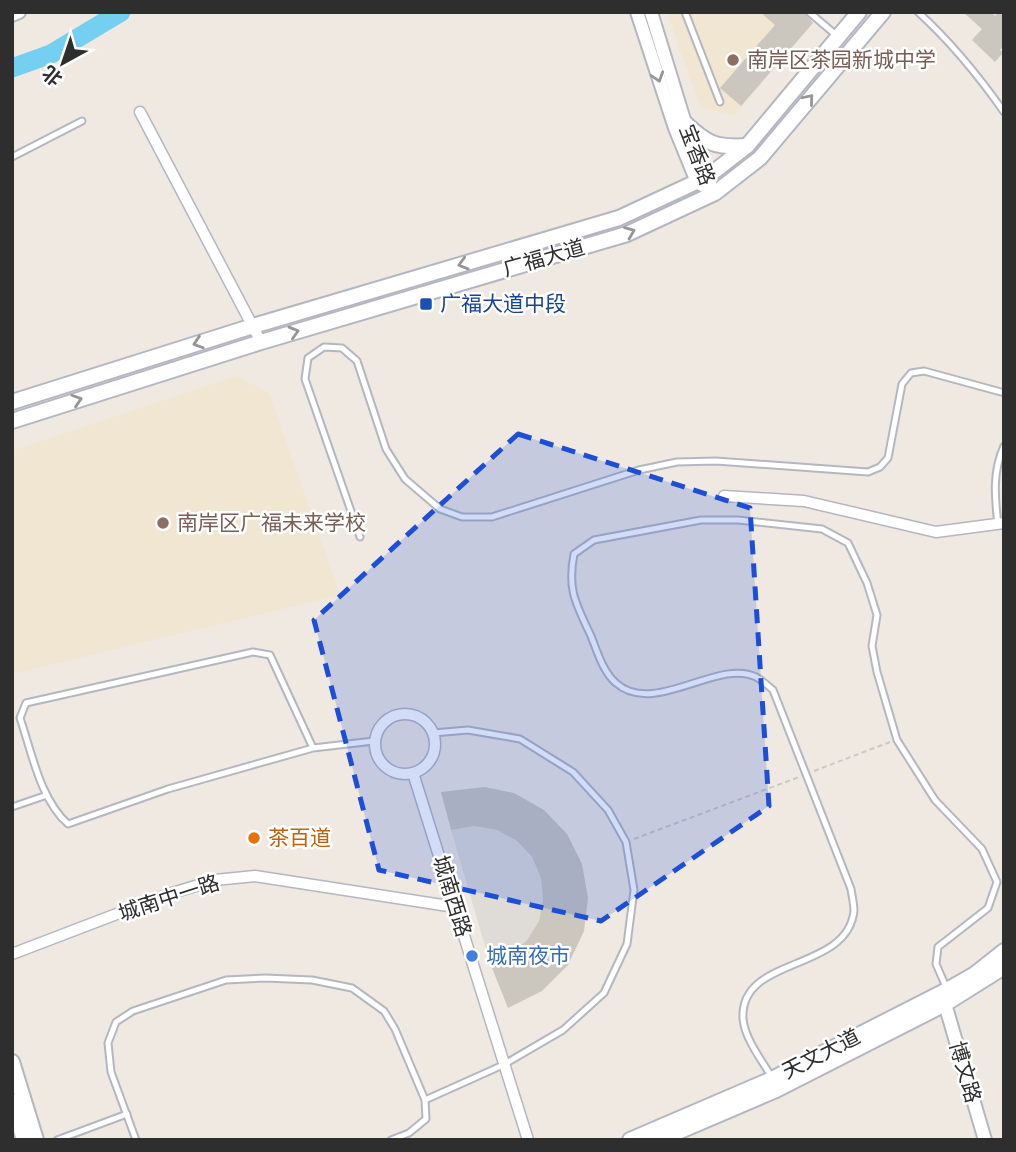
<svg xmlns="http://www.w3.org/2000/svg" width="1016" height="1152" font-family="Arial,'Noto Sans SC',sans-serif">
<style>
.education{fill:#f0e6d1}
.plaza{fill:#dfdcd8}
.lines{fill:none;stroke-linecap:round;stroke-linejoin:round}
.river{stroke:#75cff0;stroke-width:19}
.building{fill:#cbc7bf}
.service-casing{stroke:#b4b7c1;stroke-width:9}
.minor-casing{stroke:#b4b7c1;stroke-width:13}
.tertiary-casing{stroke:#b4b7c1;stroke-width:16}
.secondary-casing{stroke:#b4b7c1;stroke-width:18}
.path{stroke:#c9c9c9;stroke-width:2;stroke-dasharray:5 3.5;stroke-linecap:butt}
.service{stroke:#fff;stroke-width:5}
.minor{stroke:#fff;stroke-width:10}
.tertiary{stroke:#fff;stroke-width:12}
.secondary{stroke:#fff;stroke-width:14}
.oneway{stroke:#969696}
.marked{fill:#1d4ed8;fill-opacity:0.2;stroke:#1d4ed8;stroke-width:5;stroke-dasharray:14 9;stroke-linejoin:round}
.education-dot{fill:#8d6e63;stroke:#fff;stroke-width:2.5}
.transit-dot{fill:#1a4fb4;stroke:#fff;stroke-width:2.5}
.food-dot{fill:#e8710a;stroke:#fff;stroke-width:2.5}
.shop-dot{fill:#3f7fe0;stroke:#fff;stroke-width:2.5}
.labels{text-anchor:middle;stroke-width:5;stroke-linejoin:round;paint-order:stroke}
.education-label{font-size:21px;fill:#785e54;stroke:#fff;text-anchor:start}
.street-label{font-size:21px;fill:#2e2e2e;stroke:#fff}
.transit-label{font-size:21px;fill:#164399;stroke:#fff;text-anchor:start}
.food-label{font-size:21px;fill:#c56008;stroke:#fff;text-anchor:start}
.shop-label{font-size:21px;fill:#366cbe;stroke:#fff;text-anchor:start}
</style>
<rect width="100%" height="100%" fill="#efe9e1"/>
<g class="education">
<path d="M667 12H822L735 115 701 108Z"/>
<path d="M236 376 269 393 340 595 12 674V451Z"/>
</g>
<path class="plaza" d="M474 826 497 830 517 841 532 857 541 878 543 900 539 921 527 940 511 955 490 963 451 830Z"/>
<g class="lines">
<path class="river" d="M12 68 51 54 121 12"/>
</g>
<g class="building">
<path d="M760 12H804L813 23 741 106 720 88 775 25Z"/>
<path d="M963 12H991L995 16 998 12H1004V46L1000 50 1003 53 995 62 972 40 982 29Z"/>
<path d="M485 787 514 793 544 810 567 834 582 864 588 898 584 931 568 965 542 991 508 1008 490 963 511 955 527 940 539 921 543 900 541 878 532 857 517 841 497 830 474 826 451 830 441 792Z"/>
</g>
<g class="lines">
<g class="service-casing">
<g id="service">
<path d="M685 12 720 102"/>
<path d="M809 12 836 35"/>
<path d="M918 12C951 42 978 75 1004 112"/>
<path d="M12 157 82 121"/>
<path d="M998 525C995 498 992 472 1004 446"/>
<path d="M360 537 305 379 308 358 324 347 342 348 357 361 386 449 405 479 440 509 462 517H492L639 470 677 462 716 461 868 472 880 467 888 458 902 384 911 373 924 371 1001 392"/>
<path d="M313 748 270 655 253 652 26 703 20 718C32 753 40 799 68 824L168 789 313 748 374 741"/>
<path d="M12 807 47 795"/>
<path d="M771 1076C761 1059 745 1039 743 1019 739 955 847 973 854 911 854 904 852 896 851 889L773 690C768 686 762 680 756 677 718 658 654 717 616 683 603 672 597 651 591 636 576 604 567 590 574 554L594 540 701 520H738L822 529 848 543 867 583 877 615 872 646 877 672 897 740 935 800 982 849 997 882 988 908 938 947 936 964 946 987"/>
<path d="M425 1100 503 1065 563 1030 604 993 627 944 634 890 626 842 608 810 573 772 520 739 468 730 433 733"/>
<path d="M57 1140 127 1114"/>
<path d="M136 1140 111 1072 108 1043 116 1022 133 1011 226 980 265 978 312 980 352 988 384 1011 395 1029 425 1100 426 1119 409 1133 391 1140"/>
</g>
</g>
<g class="minor-casing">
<g id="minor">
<path d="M140 112 261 342"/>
<path d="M724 496 804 501 936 532 1004 523"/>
<circle cx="405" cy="744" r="30"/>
<path d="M413 773 528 1140"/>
<path d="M12 954 169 894 215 880 255 876 455 907"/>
</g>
</g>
<g class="tertiary-casing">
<g id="tertiary">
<path d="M637 12 675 128 697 182 715 193"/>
<path d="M651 12 685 123 710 183"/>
<path d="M12 15 19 12"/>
<path d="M945 1004 985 1140"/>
</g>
</g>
<g class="secondary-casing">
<g id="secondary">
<path d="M685 123C707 144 716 148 747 146"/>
<path d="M12 402 253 326 619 218 707 177 747 146 859 12"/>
<path d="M12 421 261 342 627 234 715 193 760 158 883 12"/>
<path d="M12 1062 36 1140"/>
<path d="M12 1101 24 1140"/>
<path d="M630 1140 772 1079 947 990 975 974 1004 951"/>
<path d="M659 1140 776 1090 945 1004 1004 967"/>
</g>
</g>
<g class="path">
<path d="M814 771 890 742"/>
<path d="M634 839 799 777"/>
</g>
<use href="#service" class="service"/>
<use href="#minor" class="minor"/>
<use href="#tertiary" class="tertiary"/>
<use href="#secondary" class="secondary"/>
</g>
<defs><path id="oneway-chevron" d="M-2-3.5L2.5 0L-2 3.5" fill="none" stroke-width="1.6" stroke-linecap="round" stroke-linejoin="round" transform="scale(1.75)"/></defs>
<g class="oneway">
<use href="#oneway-chevron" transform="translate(658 77) rotate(72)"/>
<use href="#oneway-chevron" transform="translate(809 99) rotate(-50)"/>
<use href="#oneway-chevron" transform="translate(630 232) rotate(-22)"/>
<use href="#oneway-chevron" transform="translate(463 264) rotate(164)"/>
<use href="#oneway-chevron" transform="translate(294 332) rotate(-17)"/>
<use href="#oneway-chevron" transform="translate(198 343) rotate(162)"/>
<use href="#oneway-chevron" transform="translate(77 400) rotate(-18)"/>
</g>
<path class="marked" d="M518 434 750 508 769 806 601 921 379 870 314 620Z"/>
<g class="education-dot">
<circle cx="733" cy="60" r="7"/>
<circle cx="163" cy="523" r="7"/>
</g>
<rect class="transit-dot" x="419" y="297" width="14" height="14" rx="3.5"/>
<circle class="food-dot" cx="254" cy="838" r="7"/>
<circle class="shop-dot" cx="472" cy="956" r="7"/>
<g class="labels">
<g class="education-label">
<text x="747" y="67">南岸区茶园新城中学</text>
<text x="177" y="530">南岸区广福未来学校</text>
</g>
<g class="street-label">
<text transform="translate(697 155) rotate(69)" y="7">宝香路</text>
<text transform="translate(544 258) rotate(-16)" y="7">广福大道</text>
<text transform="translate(452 896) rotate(73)" y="7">城南西路</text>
<text transform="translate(169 898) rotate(-18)" y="7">城南中一路</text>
<text transform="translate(821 1054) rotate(-27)" y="7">天文大道</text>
<text transform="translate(965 1072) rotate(74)" y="7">博文路</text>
</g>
<g class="transit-label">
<text x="440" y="311">广福大道中段</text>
</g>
<g class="food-label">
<text x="268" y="845">茶百道</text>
</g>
<g class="shop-label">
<text x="486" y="963">城南夜市</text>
</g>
</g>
<rect width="1016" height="1152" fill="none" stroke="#2e2e2e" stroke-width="28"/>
<g transform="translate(63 63) rotate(220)" stroke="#ffffff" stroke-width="5" paint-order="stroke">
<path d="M0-5L12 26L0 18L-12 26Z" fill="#2e2e2e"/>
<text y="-10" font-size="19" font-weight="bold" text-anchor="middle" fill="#2e2e2e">北</text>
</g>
</svg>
